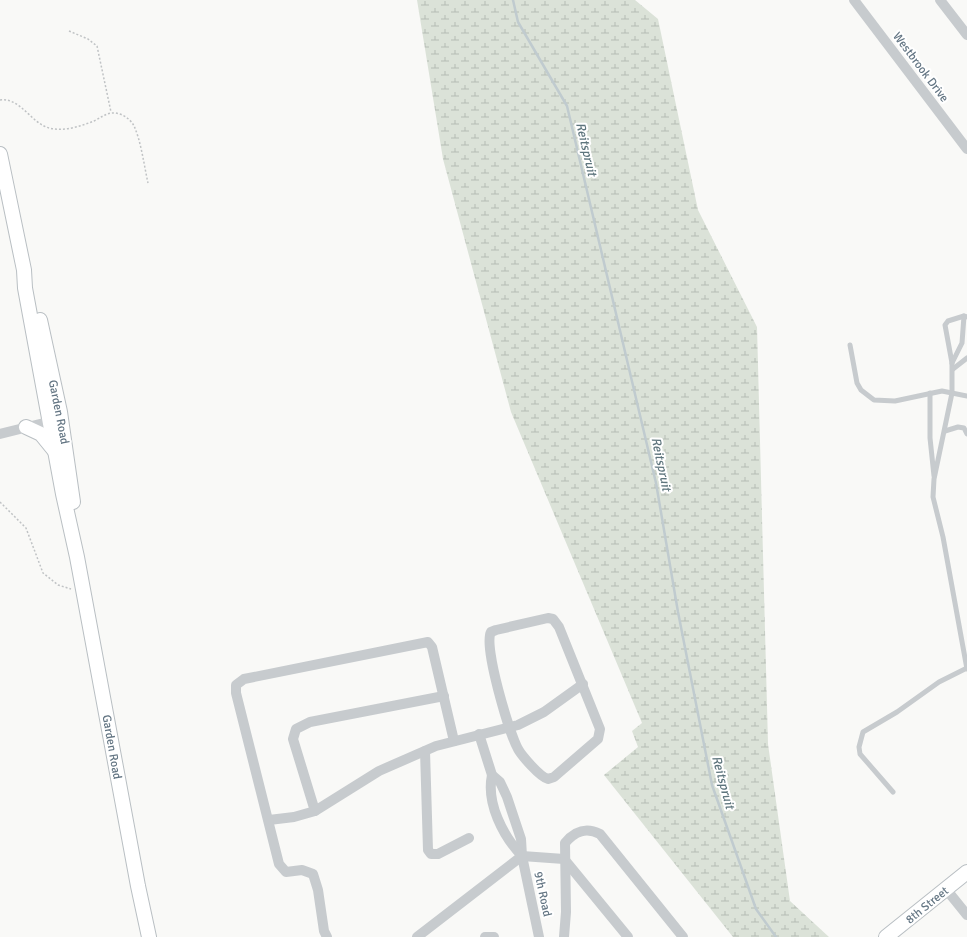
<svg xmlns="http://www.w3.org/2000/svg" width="967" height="937" font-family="Signika,sans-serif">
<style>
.wetland{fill:url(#wetland-marsh)}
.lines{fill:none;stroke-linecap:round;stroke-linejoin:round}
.stream{stroke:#c0cbcf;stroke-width:2.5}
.secondary-casing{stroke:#b9bfc3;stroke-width:16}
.path{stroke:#c0c3c5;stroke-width:1.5;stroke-dasharray:2 2;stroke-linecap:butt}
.lane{stroke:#c7cbce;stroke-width:5}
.street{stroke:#c7cbce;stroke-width:10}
.secondary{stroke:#fff;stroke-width:14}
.labels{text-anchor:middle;stroke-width:4;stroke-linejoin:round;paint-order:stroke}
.street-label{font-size:12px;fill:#637583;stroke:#fff}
.water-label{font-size:13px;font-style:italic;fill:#5e757d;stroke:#fff}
</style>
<defs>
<pattern id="wetland-marsh" width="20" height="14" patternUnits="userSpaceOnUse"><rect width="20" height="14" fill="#dbe2d8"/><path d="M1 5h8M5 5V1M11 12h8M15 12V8" fill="none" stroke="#b5bcb5"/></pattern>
</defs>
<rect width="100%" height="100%" fill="#f9f9f7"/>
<path class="wetland" d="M417 0H635L658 19 698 210 757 327 768 744 790 901 829 937H733L604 775 638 747 632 731 642 723 511 412 443 159Z"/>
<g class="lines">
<path class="stream" d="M513 0 518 22 567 106 656 483 678 612 712 785 756 909 776 937"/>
<g class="secondary-casing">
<g id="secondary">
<path d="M0 154 24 270 25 288 63 494 77 557 138 886 149 937"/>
<path d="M40 320 60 412 73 502"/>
<path d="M26 427 41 434 54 450"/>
<path d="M886 937 967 872"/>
</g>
</g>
<g class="path">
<path d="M69 31 88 39 97 46 111 112"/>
<path d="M0 100C20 97 31 123 49 128 64 132 81 126 94 121 100 118 105 114 111 113 120 112 130 118 134 126 141 141 144 165 148 183"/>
<path d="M0 502 26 528 43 573 58 585 71 589"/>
</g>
<g class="lane">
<path d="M967 317 964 316 948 321 945 325 952 363V393L934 479 933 497 943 537 967 669"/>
<path d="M850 345 857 383 861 390 874 400 895 401 942 391 967 396"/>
<path d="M952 363 962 343 964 316"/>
<path d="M953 369 967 358"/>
<path d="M930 393V438L934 476"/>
<path d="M945 431 958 427 964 428 967 434"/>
<path d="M893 792 860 754 859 747 863 732 897 712 939 682 967 668"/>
</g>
<g class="street">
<path d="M854 0 967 149"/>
<path d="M940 0 967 35"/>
<path d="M0 434 56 420"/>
<path d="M548 618 553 619 559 627 600 729 598 739 554 777 548 779C540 777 522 756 518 749 509 732 483 646 491 632L496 630Z"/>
<path d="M479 734 492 775 500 782 507 797 521 839 522 856 539 937"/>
<path d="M425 751 428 850 431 854H438L469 838"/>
<path d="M492 775C486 803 503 836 522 856L564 859 628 937"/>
<path d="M315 811 293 739 296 729 310 722 444 696"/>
<path d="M269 820 294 817 315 811 379 771 436 746 518 725 544 712 583 684"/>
<path d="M946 889 967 915"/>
<path d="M327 937 324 931 318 890 313 874 302 870 286 872 279 864 236 693V685L244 679 428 642 432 647 454 741"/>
<path d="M417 937 522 856"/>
<path d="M485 937H494"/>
<path d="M564 937 566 912 565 843C575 831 586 827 600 834L683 937"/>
</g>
<use href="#secondary" class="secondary"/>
</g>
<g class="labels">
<g class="street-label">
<text transform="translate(921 67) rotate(53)" y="4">Westbrook Drive</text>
<text transform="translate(59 412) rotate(79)" y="4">Garden Road</text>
<text transform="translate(112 747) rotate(80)" y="4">Garden Road</text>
<text transform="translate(543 894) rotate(78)" y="4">9th Road</text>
<text transform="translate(927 905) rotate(-39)" y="4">8th Street</text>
</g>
<g class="water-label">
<text transform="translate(587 149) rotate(77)" y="5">Reitspruit</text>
<text transform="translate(662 464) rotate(78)" y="5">Reitspruit</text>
<text transform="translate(724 782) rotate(75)" y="5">Reitspruit</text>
</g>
</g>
</svg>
